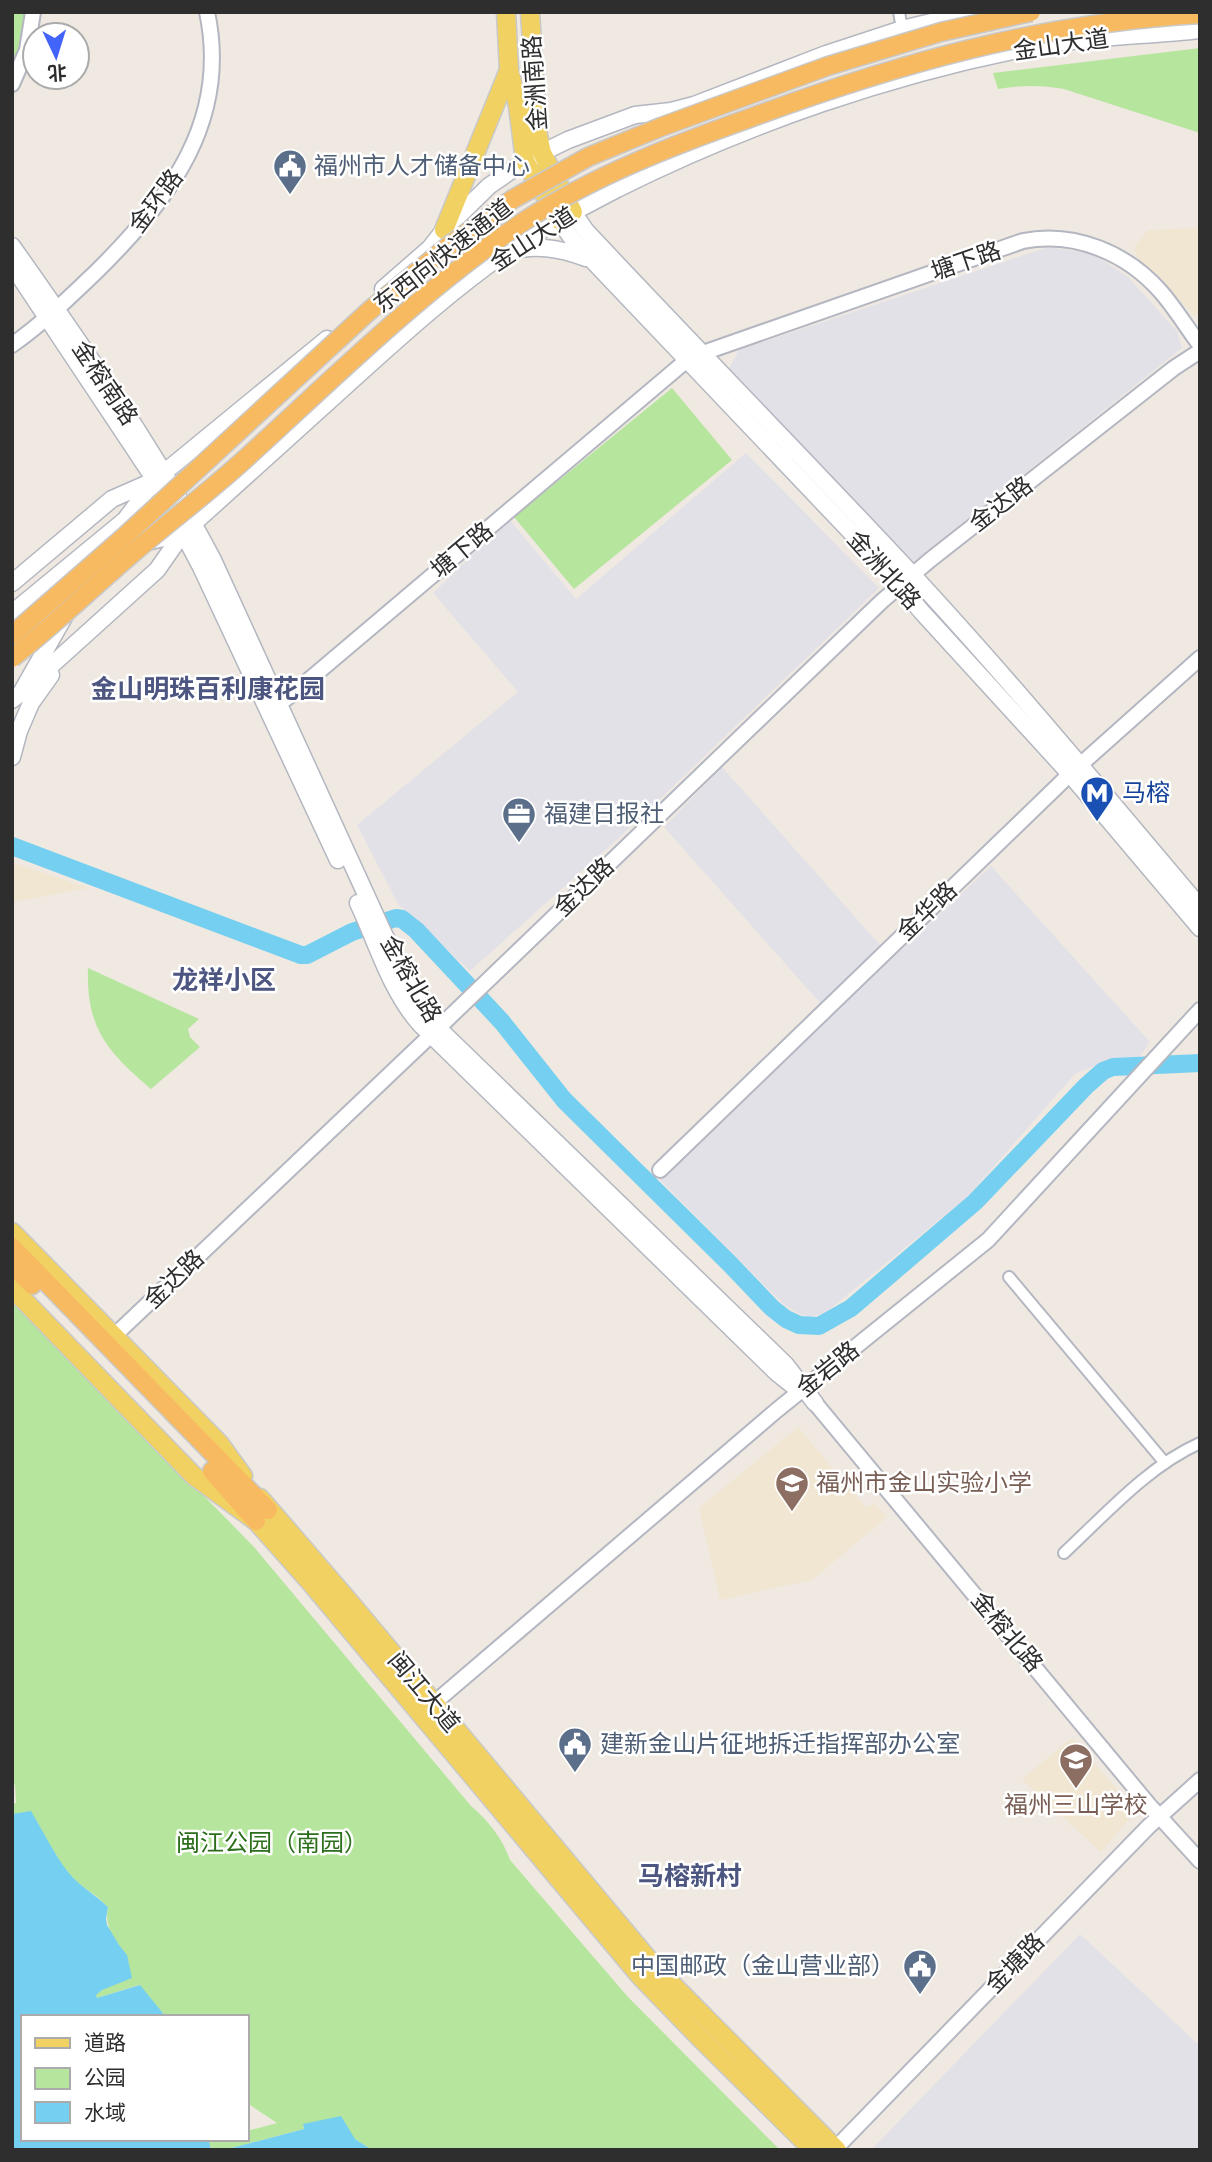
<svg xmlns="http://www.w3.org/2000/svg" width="1212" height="2162" font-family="Figtree,'Noto Sans SC',sans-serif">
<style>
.industrial{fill:#e3e1e8}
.education{fill:#f0e6d1}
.green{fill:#b6e59e}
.water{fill:#75cff0}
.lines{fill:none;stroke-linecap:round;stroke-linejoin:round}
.river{stroke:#75cff0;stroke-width:18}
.minor-casing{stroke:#b4b7c1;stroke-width:14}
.tertiary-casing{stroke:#b4b7c1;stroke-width:18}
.secondary-casing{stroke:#b4b7c1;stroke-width:19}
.primary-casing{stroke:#c9c9c9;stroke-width:21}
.trunk-casing{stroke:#c9c9c9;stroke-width:21}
.minor{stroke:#fff;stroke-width:10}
.tertiary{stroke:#fff;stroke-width:14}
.secondary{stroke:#fff;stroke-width:16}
.primary{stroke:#f2d163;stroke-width:18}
.trunk{stroke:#f8ba60;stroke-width:18}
.trunk-bridge-casing{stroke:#c9c9c9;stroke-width:21;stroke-linecap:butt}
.trunk-bridge{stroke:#f8ba60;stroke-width:18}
.labels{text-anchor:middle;stroke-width:5;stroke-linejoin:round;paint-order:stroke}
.street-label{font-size:24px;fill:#2e2e2e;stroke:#fff}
.service-label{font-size:24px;fill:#4e5e75;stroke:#fff;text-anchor:start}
.transit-label{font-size:24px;fill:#164399;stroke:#fff;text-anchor:start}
.education-label{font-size:24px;fill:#785e54;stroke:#fff;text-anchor:start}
.park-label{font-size:24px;fill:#2c6e1b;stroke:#fff}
.neighbourhood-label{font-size:26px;font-weight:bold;fill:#4d5680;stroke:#fff}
</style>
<rect width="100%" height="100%" fill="#efe9e1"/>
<g class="industrial">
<path d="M1048 247 1094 254 1128 277 1177 331 1182 348 912 563 727 372 739 350Z"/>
<path d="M746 453 879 588 632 826 470 971 398 904 357 825 518 692 433 593 509 519 576 599Z"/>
<path d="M722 767 880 945 821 1004 664 827Z"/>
<path d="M991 866 1150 1042 1138 1059H1111L1075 1074 967 1197 825 1313 810 1317 799 1314 784 1305 658 1178Z"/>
<path d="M1080 1934 1200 2046V2150H871Z"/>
</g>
<g class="education">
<path d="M1200 228V311L1195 316 1138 260 1134 248 1148 230Z"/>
<path d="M12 862 88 888 12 902Z"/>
<path d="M798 1427 866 1508 874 1503 887 1517 812 1580 720 1600 699 1508Z"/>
<path d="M1072 1738 1131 1805 1129 1819 1101 1852 1022 1779Z"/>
</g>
<g class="green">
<path d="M12 12H40L32 56 12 98Z"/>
<path d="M1200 48V133L1064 89C1042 85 1020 85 998 89L993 73Z"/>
<path d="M672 388 732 460 574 589 514 517Z"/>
<path d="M88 968 199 1019 188 1029 190 1037 200 1047 151 1089C108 1052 86 1029 88 968Z"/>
<path d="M12 1300 254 1547 471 1806C488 1820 503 1839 510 1860L628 1997 780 2150H372L355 2139 303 2125 304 2129 224 2150H211L209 2141 247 2139V2131L277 2123 247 2103V2017H166L139 1985 97 1998 95 1995 102 1990 127 1955C114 1940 104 1927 108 1907 96 1894 82 1888 70 1875 55 1857 43 1832 31 1812L12 1814V1804L16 1803 15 1785 12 1783Z"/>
</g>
<g class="water">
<path d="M31 1811C43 1831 54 1854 68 1872 80 1887 95 1894 108 1907L106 1919 107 1925 119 1945 127 1955 132 1978 102 1990 96 1995 97 1998 140 1985 166 2017H23V2139H215L209 2141 211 2150H12V1814Z"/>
<path d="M341 2116 355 2139 372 2150H224L304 2129 303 2124Z"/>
</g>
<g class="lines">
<path class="river" d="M12 846 301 955H307L352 932 396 918 402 919 416 930 502 1022 564 1100 730 1264 772 1308 786 1319 799 1325 819 1326 851 1308 975 1202 1086 1086 1103 1071 1113 1067 1200 1063"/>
<g class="minor-casing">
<g id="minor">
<path d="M899 12 902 29"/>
<path d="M1009 1277 1165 1463"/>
<path d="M1064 1553C1106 1514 1147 1467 1200 1443"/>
</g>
</g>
<g class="tertiary-casing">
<g id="tertiary">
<path d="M12 84 27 50 33 12"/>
<path d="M12 345C43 323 70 297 97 271 170 199 230 120 207 12"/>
<path d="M700 354 1023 241C1075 231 1127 253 1161 292 1175 308 1187 328 1200 345"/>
<path d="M270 710 291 695 687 360"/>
<path d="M660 1170 1070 774 1200 658"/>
<path d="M114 1336 430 1036 882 601 930 560 1174 368 1200 351"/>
<path d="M815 1403 1149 1805 1200 1861"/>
<path d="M433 1704 777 1410 988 1240 1200 1010"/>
<path d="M834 2150 1149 1826 1200 1780"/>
</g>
</g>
<g class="secondary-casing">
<g id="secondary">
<path d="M573 212 586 231C688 340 793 447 895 556 1001 669 1100 789 1200 907"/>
<path d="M559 220 573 240 592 260 884 567 921 611 1070 774 1200 928"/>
<path d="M468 234C490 226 502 227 507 252 535 244 559 248 586 258"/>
<path d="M12 246C84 348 155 450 213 560L384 934 419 1003 438 1028 786 1365 815 1403"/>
<path d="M12 265 155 480 201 567 338 860"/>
<path d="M383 289 430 248 444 230 489 186 525 161 568 140 635 115 671 111 694 105 826 54 902 29 973 12"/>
<path d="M147 542 183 533C238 483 293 433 348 384 401 336 456 286 515 246 547 225 583 207 617 189 747 124 894 73 1037 46 1091 36 1146 36 1200 30"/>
<path d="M12 583 112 499 153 481"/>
<path d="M12 613 125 520 155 480 327 339"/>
<path d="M34 681 157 570 183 533"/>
<path d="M12 700 21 693 64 617"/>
<path d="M12 757 19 731 31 703 51 675"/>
<path d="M358 903C377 943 390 990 420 1024L777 1373 796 1388"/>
</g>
</g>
<g class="primary-casing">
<g id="primary">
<path d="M506 12 509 70 518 106 525 161 559 220"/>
<path d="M530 12 538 135 542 153 573 212"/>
<path d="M444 230 509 70"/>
<path d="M12 1232 219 1443 243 1476"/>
<path d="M12 1288 194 1476 256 1521 311 1583 640 1976 701 2039 813 2150"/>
<path d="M260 1498 353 1606 654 1966 837 2150"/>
</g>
</g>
<g class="trunk-casing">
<g id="trunk">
<path d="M12 1247 268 1510"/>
<path d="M12 1265 32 1285"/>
<path d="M212 1471 256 1521"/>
</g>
</g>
<use href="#minor" class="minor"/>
<use href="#tertiary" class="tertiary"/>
<use href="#secondary" class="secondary"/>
<use href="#primary" class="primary"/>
<use href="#trunk" class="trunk"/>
<g class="trunk-bridge-casing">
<g id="trunk-bridge">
<path d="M12 635 124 537 369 311 446 248 513 199 588 157 661 127 828 66 941 32 1031 12"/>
<path d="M12 658C54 625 92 588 133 553 170 521 209 492 245 459 335 377 424 288 526 220 594 176 671 146 747 119 896 64 1040 23 1200 14"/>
</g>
</g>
<use href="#trunk-bridge" class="trunk-bridge"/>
</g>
<defs>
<g id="civic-pin" transform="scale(1.75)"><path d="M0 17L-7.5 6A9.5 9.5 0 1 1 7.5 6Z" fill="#5c6f8a" stroke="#fff"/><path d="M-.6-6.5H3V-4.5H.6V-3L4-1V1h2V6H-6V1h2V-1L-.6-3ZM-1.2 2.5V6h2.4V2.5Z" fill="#fff"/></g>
<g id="metro-pin" transform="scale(1.75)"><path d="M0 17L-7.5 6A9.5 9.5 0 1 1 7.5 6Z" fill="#1a4fb4" stroke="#fff"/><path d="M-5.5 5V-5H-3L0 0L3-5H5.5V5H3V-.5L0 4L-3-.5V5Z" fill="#fff"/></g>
<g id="office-pin" transform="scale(1.75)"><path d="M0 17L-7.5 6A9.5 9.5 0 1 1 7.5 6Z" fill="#5c6f8a" stroke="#fff"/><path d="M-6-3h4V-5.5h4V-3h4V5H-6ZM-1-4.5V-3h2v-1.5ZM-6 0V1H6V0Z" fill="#fff"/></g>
<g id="school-pin" transform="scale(1.75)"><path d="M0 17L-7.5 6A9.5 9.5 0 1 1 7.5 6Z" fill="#8d6e63" stroke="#fff"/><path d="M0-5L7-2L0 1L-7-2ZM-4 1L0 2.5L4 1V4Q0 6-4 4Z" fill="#fff"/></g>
</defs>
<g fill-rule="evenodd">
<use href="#civic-pin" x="290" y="166"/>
<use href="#metro-pin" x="1097" y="793"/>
<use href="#office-pin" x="519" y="814"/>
<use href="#school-pin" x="792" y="1483"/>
<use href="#civic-pin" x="575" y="1744"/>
<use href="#school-pin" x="1076" y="1760"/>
<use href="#civic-pin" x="920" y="1966"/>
</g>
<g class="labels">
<g class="street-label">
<text transform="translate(1061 45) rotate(-8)" y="8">金山大道</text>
<text transform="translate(535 83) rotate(-94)" y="8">金洲南路</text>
<text transform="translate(156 201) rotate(-53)" y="8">金环路</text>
<text transform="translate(533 239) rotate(-33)" y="8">金山大道</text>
<text transform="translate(443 256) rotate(-38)" y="8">东西向快速通道</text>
<text transform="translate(966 261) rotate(-19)" y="8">塘下路</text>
<text transform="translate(105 383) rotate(56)" y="8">金榕南路</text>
<text transform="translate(1001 504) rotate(-38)" y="8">金达路</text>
<text transform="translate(462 550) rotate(-40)" y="8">塘下路</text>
<text transform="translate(884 570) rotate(48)" y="8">金洲北路</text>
<text transform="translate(584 887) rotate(-44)" y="8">金达路</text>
<text transform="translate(927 911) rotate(-44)" y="8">金华路</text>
<text transform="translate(411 979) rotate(60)" y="8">金榕北路</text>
<text transform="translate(174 1279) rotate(-44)" y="8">金达路</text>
<text transform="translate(828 1369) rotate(-39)" y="8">金岩路</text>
<text transform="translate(1007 1632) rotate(50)" y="8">金榕北路</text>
<text transform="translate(424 1692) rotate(50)" y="8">闽江大道</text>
<text transform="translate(1015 1963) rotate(-46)" y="8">金塘路</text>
</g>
<g class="service-label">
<text x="314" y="174">福州市人才储备中心</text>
<text x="544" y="822">福建日报社</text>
<text x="600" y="1752">建新金山片征地拆迁指挥部办公室</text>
<text x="895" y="1974" text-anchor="end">中国邮政（金山营业部）</text>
</g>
<g class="transit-label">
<text x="1122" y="801">马榕</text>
</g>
<g class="education-label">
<text x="816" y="1491">福州市金山实验小学</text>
<text x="1076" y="1813" text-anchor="middle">福州三山学校</text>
</g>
<g class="park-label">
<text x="272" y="1851">闽江公园（南园）</text>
</g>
<g class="neighbourhood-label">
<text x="208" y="698">金山明珠百利康花园</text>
<text x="224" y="989">龙祥小区</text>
<text x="690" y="1885">马榕新村</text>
</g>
</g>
<rect width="1212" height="2162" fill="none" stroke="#2e2e2e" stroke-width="28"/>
<rect x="21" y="2015" width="228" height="126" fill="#ffffff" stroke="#ababab" stroke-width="2"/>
<rect x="35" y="2038" width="35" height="10" fill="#f2d163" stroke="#ababab" stroke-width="2"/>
<text x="84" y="2050" font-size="21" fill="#2e2e2e">道路</text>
<rect x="35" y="2068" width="35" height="21" fill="#b6e59e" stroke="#ababab" stroke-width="2"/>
<text x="84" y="2085" font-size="21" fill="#2e2e2e">公园</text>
<rect x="35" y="2102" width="35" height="21" fill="#75cff0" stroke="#ababab" stroke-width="2"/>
<text x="84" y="2120" font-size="21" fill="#2e2e2e">水域</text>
<g transform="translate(56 56) rotate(176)"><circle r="33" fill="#ffffff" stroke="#ababab" stroke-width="2"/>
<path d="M0-5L12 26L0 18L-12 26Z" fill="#4264fb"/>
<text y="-10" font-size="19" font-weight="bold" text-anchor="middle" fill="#2e2e2e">北</text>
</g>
</svg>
